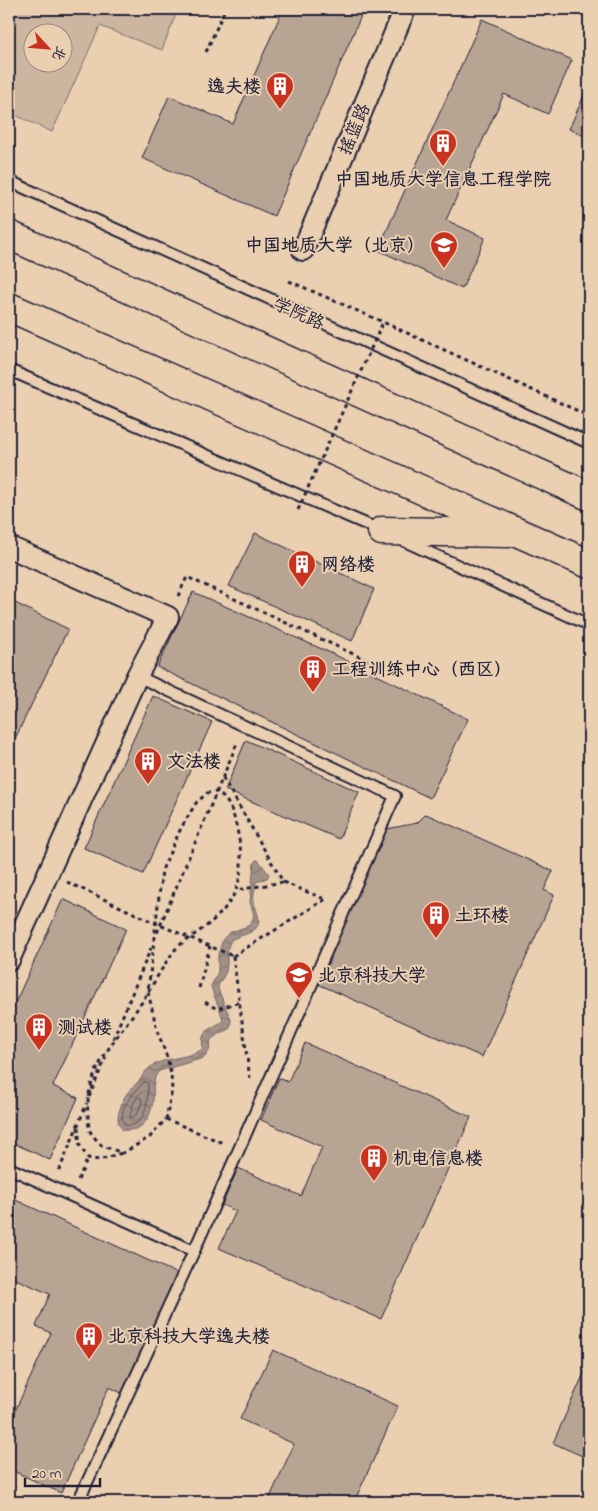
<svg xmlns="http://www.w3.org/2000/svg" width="598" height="1511" font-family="'Indie Flower','LXGW WenKai TC',sans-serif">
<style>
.park{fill:#cdb6a0;stroke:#786c6e;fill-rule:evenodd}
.water{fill:url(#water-waves);stroke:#6f6569}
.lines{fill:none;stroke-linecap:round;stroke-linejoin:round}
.shore{stroke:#564e59;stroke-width:1}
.building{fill:#b8a493;stroke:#22223b}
.service-casing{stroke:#22223b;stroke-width:14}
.minor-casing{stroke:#22223b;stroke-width:24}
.primary-casing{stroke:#22223b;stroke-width:31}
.path{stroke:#22223b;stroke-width:3;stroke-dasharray:4 4;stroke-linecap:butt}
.service{stroke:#eacfb1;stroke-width:10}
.minor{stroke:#eacfb1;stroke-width:20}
.primary{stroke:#eacfb1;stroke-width:28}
.path-bridge{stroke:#22223b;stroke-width:3;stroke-dasharray:4 4;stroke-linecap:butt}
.labels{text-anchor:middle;stroke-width:4;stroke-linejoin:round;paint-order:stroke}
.poi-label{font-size:18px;font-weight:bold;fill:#22223b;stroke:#eacfb1;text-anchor:start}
.street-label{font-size:18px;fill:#22223b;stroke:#eacfb1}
</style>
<defs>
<pattern id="water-waves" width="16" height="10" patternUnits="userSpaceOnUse" patternTransform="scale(1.25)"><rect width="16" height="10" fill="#a39187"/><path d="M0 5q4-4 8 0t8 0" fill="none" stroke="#847670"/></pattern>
</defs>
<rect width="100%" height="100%" fill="#eacfb1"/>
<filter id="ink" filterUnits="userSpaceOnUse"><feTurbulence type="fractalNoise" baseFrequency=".02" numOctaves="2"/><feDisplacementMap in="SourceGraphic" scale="10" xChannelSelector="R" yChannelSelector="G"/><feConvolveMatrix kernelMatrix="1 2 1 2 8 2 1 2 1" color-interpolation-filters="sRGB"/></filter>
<g filter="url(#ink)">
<path class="park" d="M9 9H178L162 50 100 26 52 132 9 112ZM32 32H62V62H32Z"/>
<path class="water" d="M256 860H258L269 874 267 878 256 882C255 888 253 895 254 901 255 910 263 920 256 928 250 935 239 935 231 940 224 953 229 959 226 971 224 978 218 982 218 989L231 1020 230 1028 211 1039 209 1051 204 1058 159 1071C151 1080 154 1090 153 1101 150 1120 142 1132 123 1130 117 1123 117 1117 120 1109 124 1094 129 1091 139 1081 142 1078 143 1074 146 1071 159 1056 187 1060 203 1049 200 1030 209 1030 223 1021 221 1008 214 999 211 986L218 972V955L223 939 229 933 250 925 252 922 254 915 250 902 254 863Z"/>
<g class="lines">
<g class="shore">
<path d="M144 1082H147L148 1084C148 1099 147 1128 125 1125 115 1110 135 1092 144 1082Z"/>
<path d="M138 1097 142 1099C141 1106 138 1116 131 1118L130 1116 133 1104Z"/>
</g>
</g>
<g class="building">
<path d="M283 9H364L274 216 142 158 169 96 233 124Z"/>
<path d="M482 19 572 60 548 114 504 94 446 220 485 238 462 289 378 250Z"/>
<path d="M589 84V138L569 129Z"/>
<path d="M255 533 374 589 352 641 229 586Z"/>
<path d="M193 592 333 654 468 719 430 798 157 667Z"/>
<path d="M9 600 68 629 9 751Z"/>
<path d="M153 696 212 722 143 874 84 848Z"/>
<path d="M246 740 359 792 339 839 225 790Z"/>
<path d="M426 814 553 871 544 890 554 895 482 1057 318 984 387 829 417 823Z"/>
<path d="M63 899 126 929 53 1086 78 1098 50 1160 9 1141V1016Z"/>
<path d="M305 1043 471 1117 381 1319 219 1248 236 1211 222 1205 238 1168 301 1196 322 1147 261 1120 279 1078 288 1082Z"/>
<path d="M9 1197 178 1274 124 1394 109 1387 61 1493 9 1469V1424L51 1333 36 1326 50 1294 9 1276Z"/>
<path d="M273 1350 398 1406 354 1502H268L294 1444 240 1419Z"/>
<path d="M589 1362V1459L553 1443Z"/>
<path d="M9 1496 22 1502H9Z"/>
</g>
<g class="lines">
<g class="service-casing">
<g id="service">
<path d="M9 181 589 443"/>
<path d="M9 370 382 531"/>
<path d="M402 540 589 625"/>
<path d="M9 1168 194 1251"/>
<path d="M78 1502 194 1251 395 796 137 676"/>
</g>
</g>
<g class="minor-casing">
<g id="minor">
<path d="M303 250 405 9"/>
<path d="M9 547 168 617 137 676 9 960"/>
</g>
</g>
<g class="primary-casing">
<g id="primary">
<path d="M9 235 589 496"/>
<path d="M9 307 589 564"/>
<path d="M382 531 508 533"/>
</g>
</g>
<g class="path">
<path d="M206 52 225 9"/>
<path d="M289 281 383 322 589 416"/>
<path d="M178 596 187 577 377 665"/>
<path d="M223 778 283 882 237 890"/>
<path d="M67 882 155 923 233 956"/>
<path d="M283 882 327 900"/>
<path d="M154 940 238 741"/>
<path d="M233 956 250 1079"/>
<path d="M233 956 326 899"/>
<path d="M199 988 210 946"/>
<path d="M205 1002 217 1009 240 1002"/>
<path d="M113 1039 151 948"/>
<path d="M89 1097 106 1057"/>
<path d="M166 1119 223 1143"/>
<path d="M78 1127 80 1146 88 1158 99 1160 122 1153"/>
<path d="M102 1146C99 1142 93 1137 90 1131 88 1128 89 1121 88 1116 84 1071 118 1037 142 1002 153 985 162 967 174 951 181 942 193 936 201 930 237 904 247 878 238 834 234 816 232 803 217 792L207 793 196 803 181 828 162 870 148 992 157 1030 167 1057 171 1074 172 1090 166 1119 150 1137 123 1153 102 1146"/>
<path d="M59 1171 87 1103"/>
<path d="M78 1180 88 1158"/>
</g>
<use href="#service" class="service"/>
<use href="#minor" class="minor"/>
<use href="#primary" class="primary"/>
<path class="path-bridge" d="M298 510 383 322"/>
</g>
</g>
<defs>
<g id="building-pin" transform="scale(1.4375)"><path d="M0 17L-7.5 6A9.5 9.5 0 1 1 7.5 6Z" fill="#c8321e" stroke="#eacfb1"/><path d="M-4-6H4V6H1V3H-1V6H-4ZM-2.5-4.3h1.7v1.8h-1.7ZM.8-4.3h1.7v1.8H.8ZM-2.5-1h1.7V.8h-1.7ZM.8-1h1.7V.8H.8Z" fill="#fff"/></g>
<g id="university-pin" transform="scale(1.4375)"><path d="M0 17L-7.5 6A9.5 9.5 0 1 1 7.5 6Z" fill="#c8321e" stroke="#eacfb1"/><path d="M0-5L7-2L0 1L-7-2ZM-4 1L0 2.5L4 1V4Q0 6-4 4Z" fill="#fff"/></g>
</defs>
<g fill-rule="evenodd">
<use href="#building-pin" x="280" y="86"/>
<use href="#building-pin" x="443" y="143"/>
<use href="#university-pin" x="444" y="245"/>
<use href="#building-pin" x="302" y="564"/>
<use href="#building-pin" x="313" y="669"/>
<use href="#building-pin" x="148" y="761"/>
<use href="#building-pin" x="436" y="915"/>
<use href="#university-pin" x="299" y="975"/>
<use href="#building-pin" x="39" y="1027"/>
<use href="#building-pin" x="374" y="1158"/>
<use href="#building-pin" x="89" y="1336"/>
</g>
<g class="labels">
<g class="poi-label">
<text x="261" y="92" text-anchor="end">逸夫楼</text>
<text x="443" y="185" text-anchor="middle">中国地质大学信息工程学院</text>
<text x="425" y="251" text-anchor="end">中国地质大学（北京）</text>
<text x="321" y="570">网络楼</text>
<text x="332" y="675">工程训练中心（西区）</text>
<text x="167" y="767">文法楼</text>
<text x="455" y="921">土环楼</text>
<text x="318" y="981">北京科技大学</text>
<text x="58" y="1033">测试楼</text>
<text x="393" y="1164">机电信息楼</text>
<text x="108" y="1342">北京科技大学逸夫楼</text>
</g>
<g class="street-label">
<text transform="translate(354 129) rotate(-67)" y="6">摇篮路</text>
<text transform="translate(299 313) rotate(24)" y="6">学院路</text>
</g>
</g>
<rect width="598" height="1511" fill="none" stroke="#eacfb1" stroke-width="30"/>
<rect x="15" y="15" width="568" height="1481" fill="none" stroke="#22223b" stroke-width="2" filter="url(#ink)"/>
<g transform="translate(48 48) rotate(116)"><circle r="24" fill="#eacfb1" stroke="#9a8a82"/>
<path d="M0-4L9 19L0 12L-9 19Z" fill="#c8321e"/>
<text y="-8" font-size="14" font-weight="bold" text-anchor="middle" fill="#22223b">北</text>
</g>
<path d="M25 1478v8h75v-8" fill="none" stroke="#22223b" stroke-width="2.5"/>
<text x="32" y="1478" font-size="15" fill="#22223b" stroke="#eacfb1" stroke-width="4" paint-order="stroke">20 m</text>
</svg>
